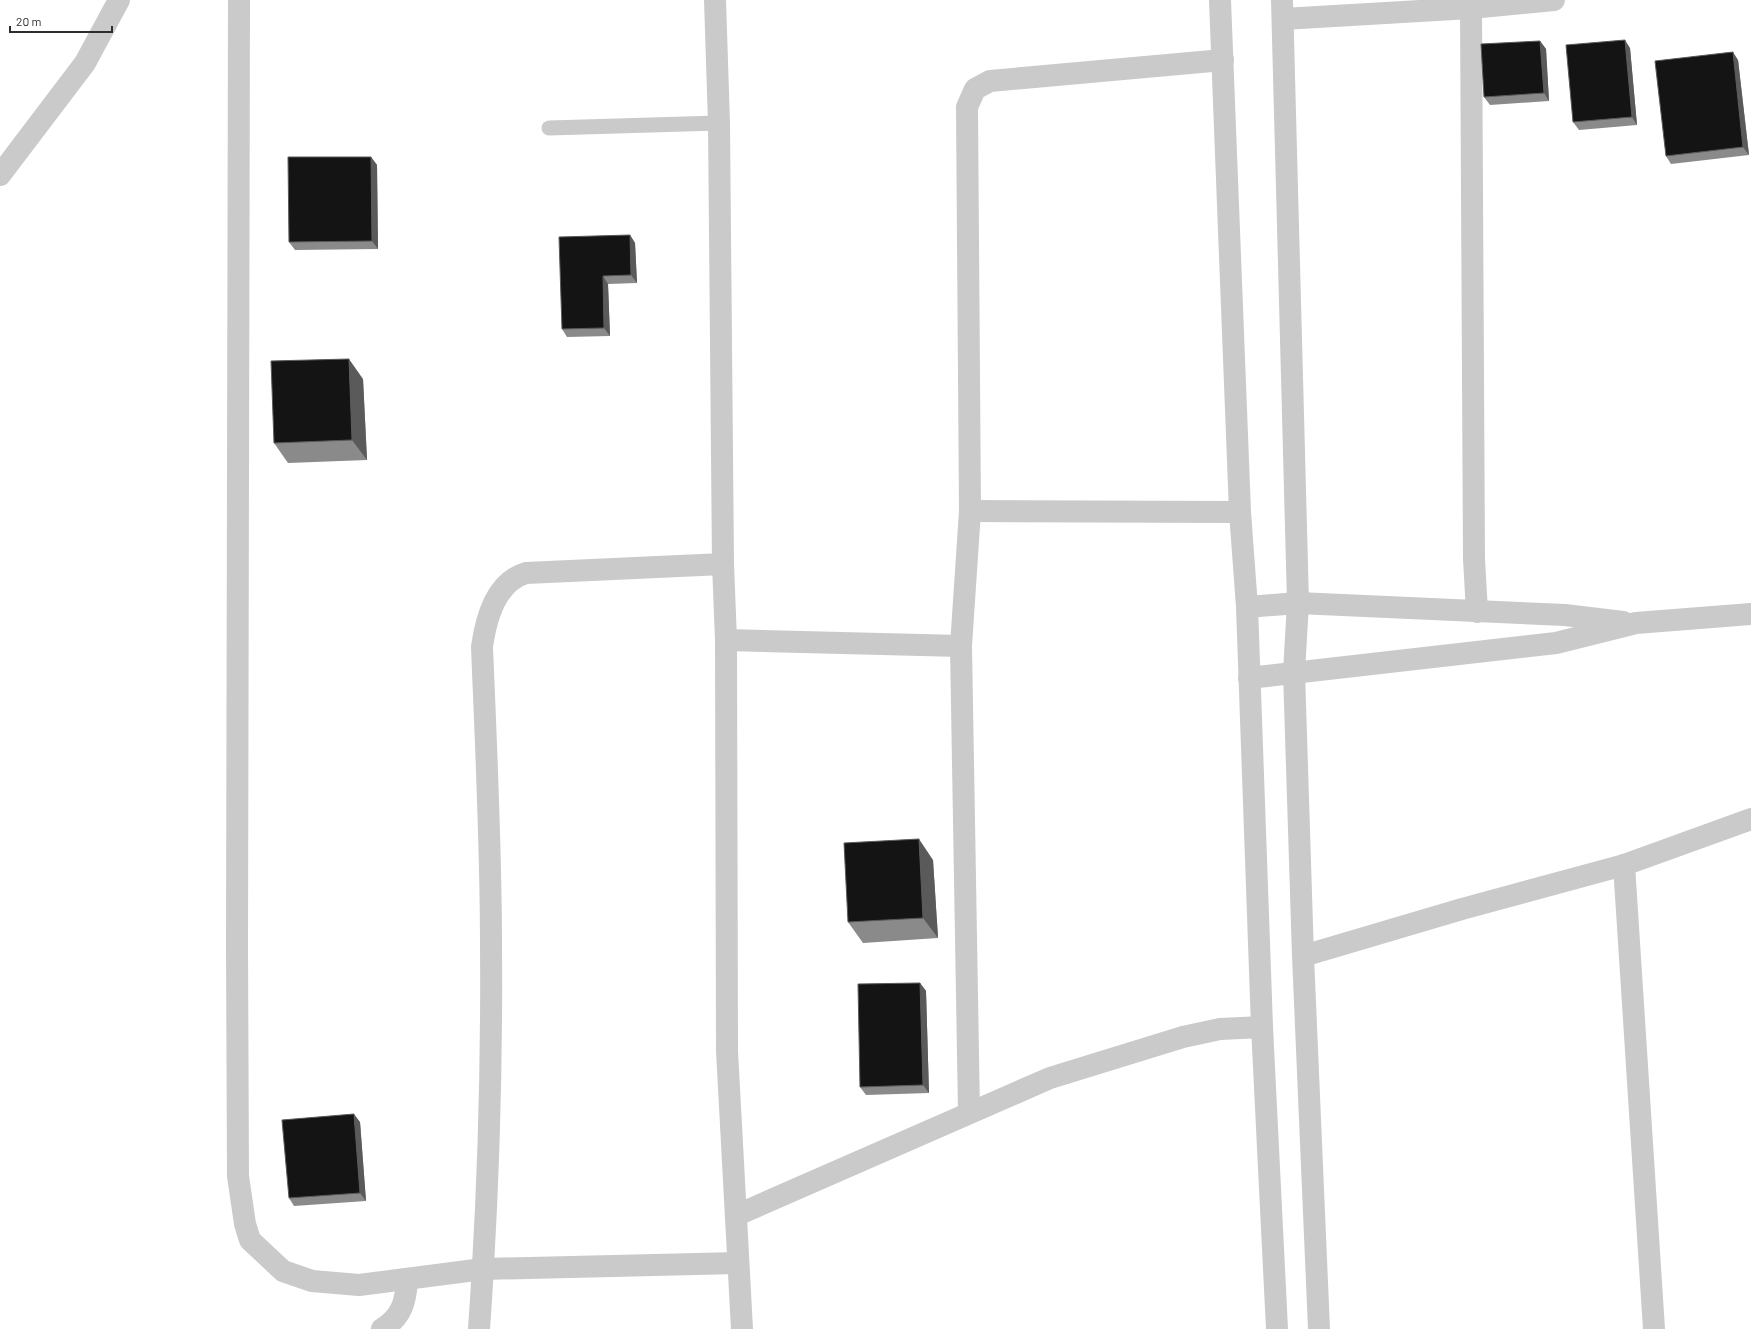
<svg xmlns="http://www.w3.org/2000/svg" width="1751" height="1329" font-family="Barlow,sans-serif">
<style>
.lines{fill:none;stroke-linecap:round;stroke-linejoin:round}
.service{stroke:#cacaca;stroke-width:15}
.minor{stroke:#cacaca;stroke-width:22}
.tertiary{stroke:#cacaca;stroke-width:22}
.wall{fill:#8a8a8a}
.shaded-wall{fill:#5a5a5a}
.building{fill:#141414;stroke:#5a5a5a}
</style>
<rect width="100%" height="100%" fill="#fff"/>
<g class="lines">
<path class="service" d="M549 128 719 123"/>
<g class="minor">
<path d="M239 0 237 946 238 1176 245 1224 250 1240 283 1271 312 1281 359 1285 483 1269 738 1263"/>
<path d="M715 0 719 123 723 564 726 640 727 1051 742 1329"/>
<path d="M1471 8 1474 559 1477 612"/>
<path d="M1283 19 1471 8 1554 0"/>
<path d="M0 175 85 63 119 0"/>
<path d="M970 511 1240 512"/>
<path d="M1247 607 1298 603 1565 615 1623 622"/>
<path d="M726 640 961 646"/>
<path d="M1249 678 1556 643 1636 623 1751 614"/>
<path d="M1624 865 1654 1329"/>
<path d="M1303 956 1462 909 1624 865 1751 819"/>
<path d="M969 1112 961 646 970 511 967 107 975 89 990 81 1223 60"/>
<path d="M737 1215 1050 1078 1183 1037 1220 1029 1262 1027"/>
<path d="M382 1329C402 1317 406 1301 407 1279"/>
<path d="M479 1329C488 1201 492 1073 491 945 491 845 486 746 482 647 486 618 496 582 526 573L723 564"/>
</g>
<g class="tertiary">
<path d="M1220 0 1240 512 1247 607 1262 1027 1277 1329"/>
<path d="M1282 0 1298 603 1294 672 1303 956 1319 1329"/>
</g>
</g>
<g class="wall">
<path d="M1540 41 1546 49 1549 101 1490 105 1484 97Z"/>
<path d="M1630 48 1637 125 1579 130 1573 122Z"/>
<path d="M1738 60 1749 155 1671 164 1666 156Z"/>
<path d="M371 157 377 165 378 249 295 250 289 242Z"/>
<path d="M630 235 635 243 637 283 608 284 610 336 567 337 562 329Z"/>
<path d="M363 379 367 460 288 463 274 443Z"/>
<path d="M933 860 938 938 863 943 848 922Z"/>
<path d="M920 983 926 991 929 1093 866 1095 860 1087Z"/>
<path d="M360 1122 366 1201 294 1206 289 1198Z"/>
</g>
<g class="shaded-wall">
<path d="M1625 40 1630 48 1637 125 1632 117Z"/>
<path d="M1540 41 1546 49 1549 101 1544 93Z"/>
<path d="M1733 52 1738 60 1749 155 1743 147Z"/>
<path d="M371 157 377 165 378 249 372 241Z"/>
<path d="M630 235 635 243 637 283 631 275Z"/>
<path d="M603 276 608 284 610 336 604 328Z"/>
<path d="M349 359 363 379 367 460 352 440Z"/>
<path d="M919 839 933 860 938 938 923 918Z"/>
<path d="M920 983 926 991 929 1093 923 1085Z"/>
<path d="M354 1114 360 1122 366 1201 360 1193Z"/>
</g>
<g class="building">
<path d="M1625 40 1632 117 1573 122 1566 45Z"/>
<path d="M1540 41 1544 93 1484 97 1481 44Z"/>
<path d="M1733 52 1743 147 1666 156 1655 61Z"/>
<path d="M288 157H371L372 241 289 242Z"/>
<path d="M630 235 631 275 603 276 604 328 562 329 559 237Z"/>
<path d="M349 359 352 440 274 443 271 361Z"/>
<path d="M919 839 923 918 848 922 844 843Z"/>
<path d="M920 983 923 1085 860 1087 858 984Z"/>
<path d="M354 1114 360 1193 289 1198 282 1120Z"/>
</g>
<path d="M10 26v6h102v-6" fill="none" stroke="#2d2d2d" stroke-width="2"/>
<text x="16" y="26" font-size="12" fill="#2d2d2d" stroke="#ffffff" stroke-width="3" paint-order="stroke">20 m</text>
</svg>
